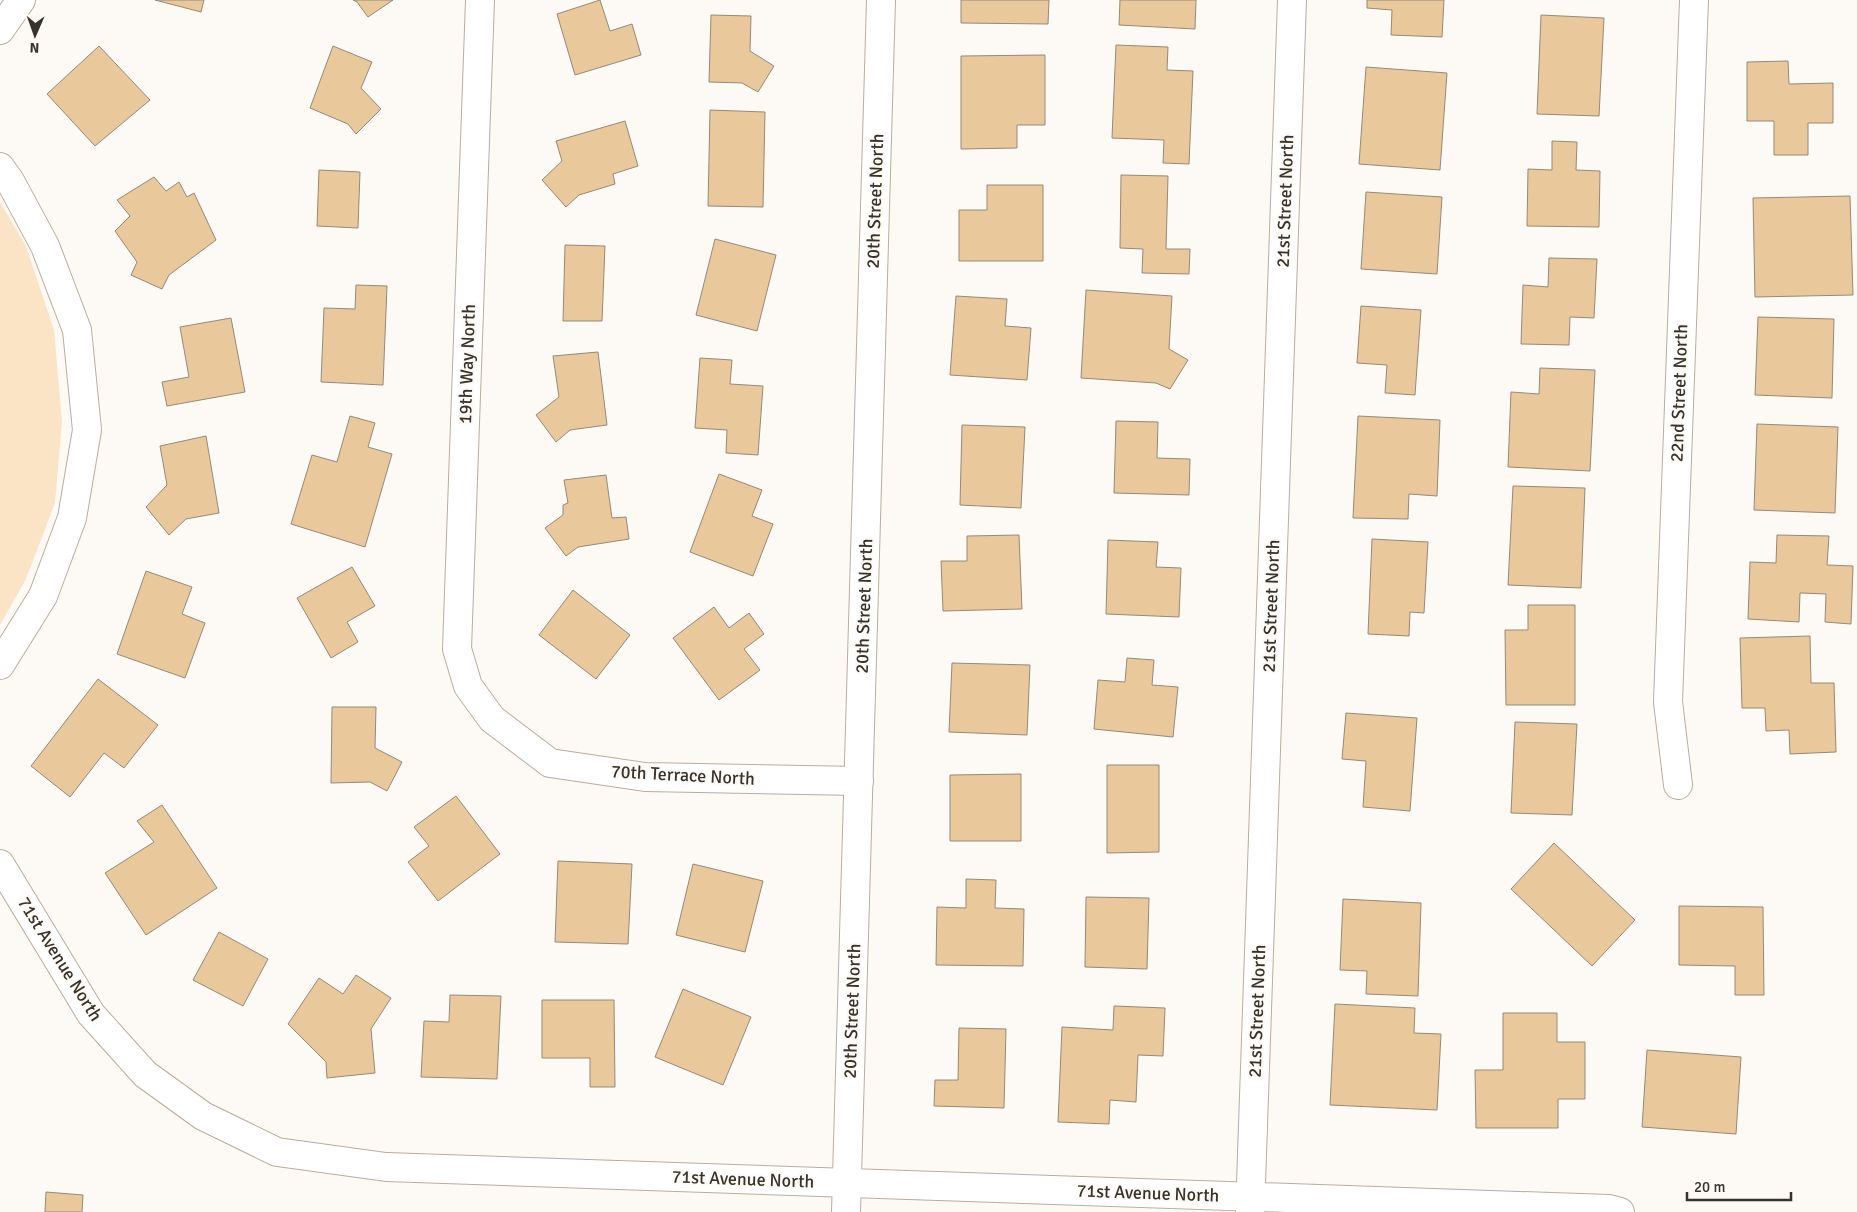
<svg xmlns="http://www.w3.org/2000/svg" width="1857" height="1212" font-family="Signika,sans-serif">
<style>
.green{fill:#fbe4c6}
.building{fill:#e9c89c;stroke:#968978}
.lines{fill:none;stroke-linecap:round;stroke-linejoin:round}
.minor-casing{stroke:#baad9b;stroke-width:30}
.minor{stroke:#fff;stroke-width:28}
.labels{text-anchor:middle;stroke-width:4.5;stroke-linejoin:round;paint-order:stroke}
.street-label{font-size:18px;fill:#38322b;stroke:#fdfaf6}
</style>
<rect width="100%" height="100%" fill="#fdfaf6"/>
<path class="green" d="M0 202 26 246 54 330 62 422 55 503 26 579 0 625Z"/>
<g class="building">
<path d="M155 0H204L201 12Z"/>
<path d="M353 0H393L368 17 357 2Z"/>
<path d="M600 0 610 31 632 24 641 55 575 75 557 14Z"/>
<path d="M961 0H1049L1048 24 961 23Z"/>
<path d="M1120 0H1196L1195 29 1119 25Z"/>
<path d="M1367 0H1444L1442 37 1391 35 1392 10 1367 8Z"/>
<path d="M711 15 751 16 750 51 774 66 758 92 742 83 709 82Z"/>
<path d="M1541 15 1604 18 1599 116 1537 114Z"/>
<path d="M1116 45 1168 47 1167 70 1193 71 1189 164 1163 163 1164 140 1112 138Z"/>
<path d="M99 46 150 100 95 146 47 94Z"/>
<path d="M333 46 372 62 361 88 381 109 356 134 348 124 310 108Z"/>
<path d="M1045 55V125H1017V148L961 149V56Z"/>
<path d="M1788 61 1789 84 1833 83V123H1808V155H1774V121H1747V62Z"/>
<path d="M1366 67 1447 73 1440 170 1359 164Z"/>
<path d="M710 110 765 112 763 207 708 206Z"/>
<path d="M625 121 638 166 613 174 615 184 579 195 566 207 542 180 562 161 556 141Z"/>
<path d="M1552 141 1577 142 1576 170 1600 171 1599 227 1527 226 1528 169 1552 170Z"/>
<path d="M319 170 360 172 358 228 317 226Z"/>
<path d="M1121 175 1168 176 1166 249H1190L1189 274 1142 273 1143 249 1120 248Z"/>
<path d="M154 177 166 191 179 182 187 197 194 193 216 240 169 275 162 289 131 275 137 262 115 231 130 216 117 200Z"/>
<path d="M987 185H1043V261H959V210H987Z"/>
<path d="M1366 192 1442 197 1437 274 1361 269Z"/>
<path d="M1850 196 1853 295 1755 297 1753 198Z"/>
<path d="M715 239 776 255 757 331 696 315Z"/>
<path d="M565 245 605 246 602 321H563Z"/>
<path d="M1549 258 1597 259 1594 318 1570 317 1569 345 1521 344 1523 285 1548 287Z"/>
<path d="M356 285 387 286 383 385 321 382 324 308 355 309Z"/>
<path d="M1086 290 1172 296 1169 349 1188 360 1170 389 1156 383 1081 378Z"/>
<path d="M956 296 1007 299 1005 326 1031 328 1027 380 950 375Z"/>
<path d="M1361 306 1421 310 1415 395 1385 393 1387 365 1357 363Z"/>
<path d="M1758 317 1834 319 1832 398 1755 395Z"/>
<path d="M231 318 245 392 167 406 162 382 189 377 180 327Z"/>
<path d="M598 352 607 425 570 430 556 442 536 415 559 397 553 356Z"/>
<path d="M700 358 732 360 730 384 763 386 758 455 726 453 727 430 695 428Z"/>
<path d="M1540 368 1595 370 1590 471 1508 467 1511 392 1539 394Z"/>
<path d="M350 416 375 423 368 447 392 454 365 547 291 524 312 455 337 462Z"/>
<path d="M1358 416 1440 420 1437 496 1409 494 1408 519 1353 518Z"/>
<path d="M1116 421 1158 422 1157 458 1190 459 1189 495 1114 493Z"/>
<path d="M1757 424 1838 427 1835 513 1754 510Z"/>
<path d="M962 425 1025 427 1021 508 960 505Z"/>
<path d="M206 436 219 513 186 519 169 535 146 507 167 485 160 446Z"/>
<path d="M719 474 762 490 752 516 773 524 753 576 690 552Z"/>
<path d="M606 475 612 518 626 517 629 539 578 547 566 556 545 528 563 515V505L568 503 564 480Z"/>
<path d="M1513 486 1585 488 1581 588 1508 585Z"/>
<path d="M1019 535 1022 609 943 611 941 561H967V536Z"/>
<path d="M1777 535 1829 536 1827 565 1853 566 1851 624 1825 622 1826 594 1800 593 1799 622 1748 619 1750 562 1776 563Z"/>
<path d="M1372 539 1428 542 1424 613 1410 612 1409 636 1368 634Z"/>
<path d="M1108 540 1158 542 1156 567 1181 568 1179 617 1106 614Z"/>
<path d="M352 567 375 606 347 622 358 642 331 658 297 598Z"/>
<path d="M146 571 192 587 182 614 205 623 185 678 117 654Z"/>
<path d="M573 590 630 635 596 679 539 635Z"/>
<path d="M1528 605H1575V705H1506L1505 630H1528Z"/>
<path d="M714 607 729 628 749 613 764 634 744 649 760 670 719 700 673 638Z"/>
<path d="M1810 636 1811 683H1834L1836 752 1790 754 1789 730 1766 731 1765 708H1742L1740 638Z"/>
<path d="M1127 658 1154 660 1152 685 1178 687 1173 737 1094 729 1098 680 1125 682Z"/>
<path d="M952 663 1030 665 1027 735 949 732Z"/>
<path d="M98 679 158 725 124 768 104 753 70 797 31 766Z"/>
<path d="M332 707H376L375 748 402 762 387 791 370 782 331 783Z"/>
<path d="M1346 713 1417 718 1410 811 1363 807 1366 761 1342 759Z"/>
<path d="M1515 722 1577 724 1572 815 1511 813Z"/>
<path d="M1107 765H1159V852L1107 853Z"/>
<path d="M1021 774V841H950V775Z"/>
<path d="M456 796 500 854 438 901 408 862 429 846 414 827Z"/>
<path d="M162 805 217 888 146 935 105 873 154 842 137 821Z"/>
<path d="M1554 843 1635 920 1592 966 1511 889Z"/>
<path d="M558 861 632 864 628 944 555 942Z"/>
<path d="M693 864 763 881 745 952 676 935Z"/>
<path d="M966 879 996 880 995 908 1024 909 1023 966 936 965 937 907 966 908Z"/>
<path d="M1086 897 1149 898 1147 969 1085 967Z"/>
<path d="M1343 899 1421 903 1418 996 1366 994 1367 971 1340 970Z"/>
<path d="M1679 906 1763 907 1764 995H1735V966L1679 965Z"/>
<path d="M219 932 268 959 243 1006 193 980Z"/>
<path d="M356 975 391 998 371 1029 375 1073 327 1078 326 1062 288 1024 319 978 343 994Z"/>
<path d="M683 989 751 1017 723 1085 655 1057Z"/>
<path d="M450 995 501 996 497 1079 421 1077 424 1021 449 1022Z"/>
<path d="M542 1000H614L615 1087H590V1058H542Z"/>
<path d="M1335 1004 1415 1008 1414 1033 1441 1034 1437 1110 1330 1105Z"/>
<path d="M1114 1006 1165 1008 1163 1056 1138 1055 1136 1102 1110 1100 1109 1124 1058 1122 1062 1027 1113 1030Z"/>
<path d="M1503 1013H1557V1042H1585V1099H1558V1128H1476L1475 1070H1503Z"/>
<path d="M959 1028 1006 1029 1004 1108 934 1106 935 1080H958Z"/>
<path d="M1647 1050 1741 1057 1736 1134 1642 1127Z"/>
<path d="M46 1192 83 1195 82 1212H45Z"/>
</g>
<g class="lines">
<g class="minor-casing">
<g id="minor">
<path d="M480 0 457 649 468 686 492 719 550 763 645 777 859 781"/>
<path d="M0 30 21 0"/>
<path d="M0 167 10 181 45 246 77 330 87 430 72 518 43 596 0 665"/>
<path d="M1678 785 1668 702 1694 0"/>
<path d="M0 864 91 1014 145 1074 203 1116 277 1152 386 1167 1609 1209 1620 1212"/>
<path d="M846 1212 881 0"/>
<path d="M1250 1212 1292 0"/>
</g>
</g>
<use href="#minor" class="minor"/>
</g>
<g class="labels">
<g class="street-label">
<text transform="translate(875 201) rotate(-88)" y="6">20th Street North</text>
<text transform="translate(1285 201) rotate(-88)" y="6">21st Street North</text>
<text transform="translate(467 364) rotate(-88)" y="6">19th Way North</text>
<text transform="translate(1679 393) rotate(-88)" y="6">22nd Street North</text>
<text transform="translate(864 606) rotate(-88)" y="6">20th Street North</text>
<text transform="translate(1271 606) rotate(-88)" y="6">21st Street North</text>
<text transform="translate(683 775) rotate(3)" y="6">70th Terrace North</text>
<text transform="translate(60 959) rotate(58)" y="6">71st Avenue North</text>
<text transform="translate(852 1011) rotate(-88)" y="6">20th Street North</text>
<text transform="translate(1257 1011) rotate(-88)" y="6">21st Street North</text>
<text transform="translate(743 1179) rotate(2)" y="6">71st Avenue North</text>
<text transform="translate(1148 1193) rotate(2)" y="6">71st Avenue North</text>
</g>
</g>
<g transform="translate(35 35) rotate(182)" stroke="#fdfaf6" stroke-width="4" paint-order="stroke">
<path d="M0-4L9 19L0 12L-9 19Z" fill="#38322b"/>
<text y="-8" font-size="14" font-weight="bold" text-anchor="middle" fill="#38322b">N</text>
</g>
<path d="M1687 1192v8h104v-8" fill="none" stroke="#38322b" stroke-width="2.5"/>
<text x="1694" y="1192" font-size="15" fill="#38322b" stroke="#fdfaf6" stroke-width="4" paint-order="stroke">20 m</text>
</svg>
